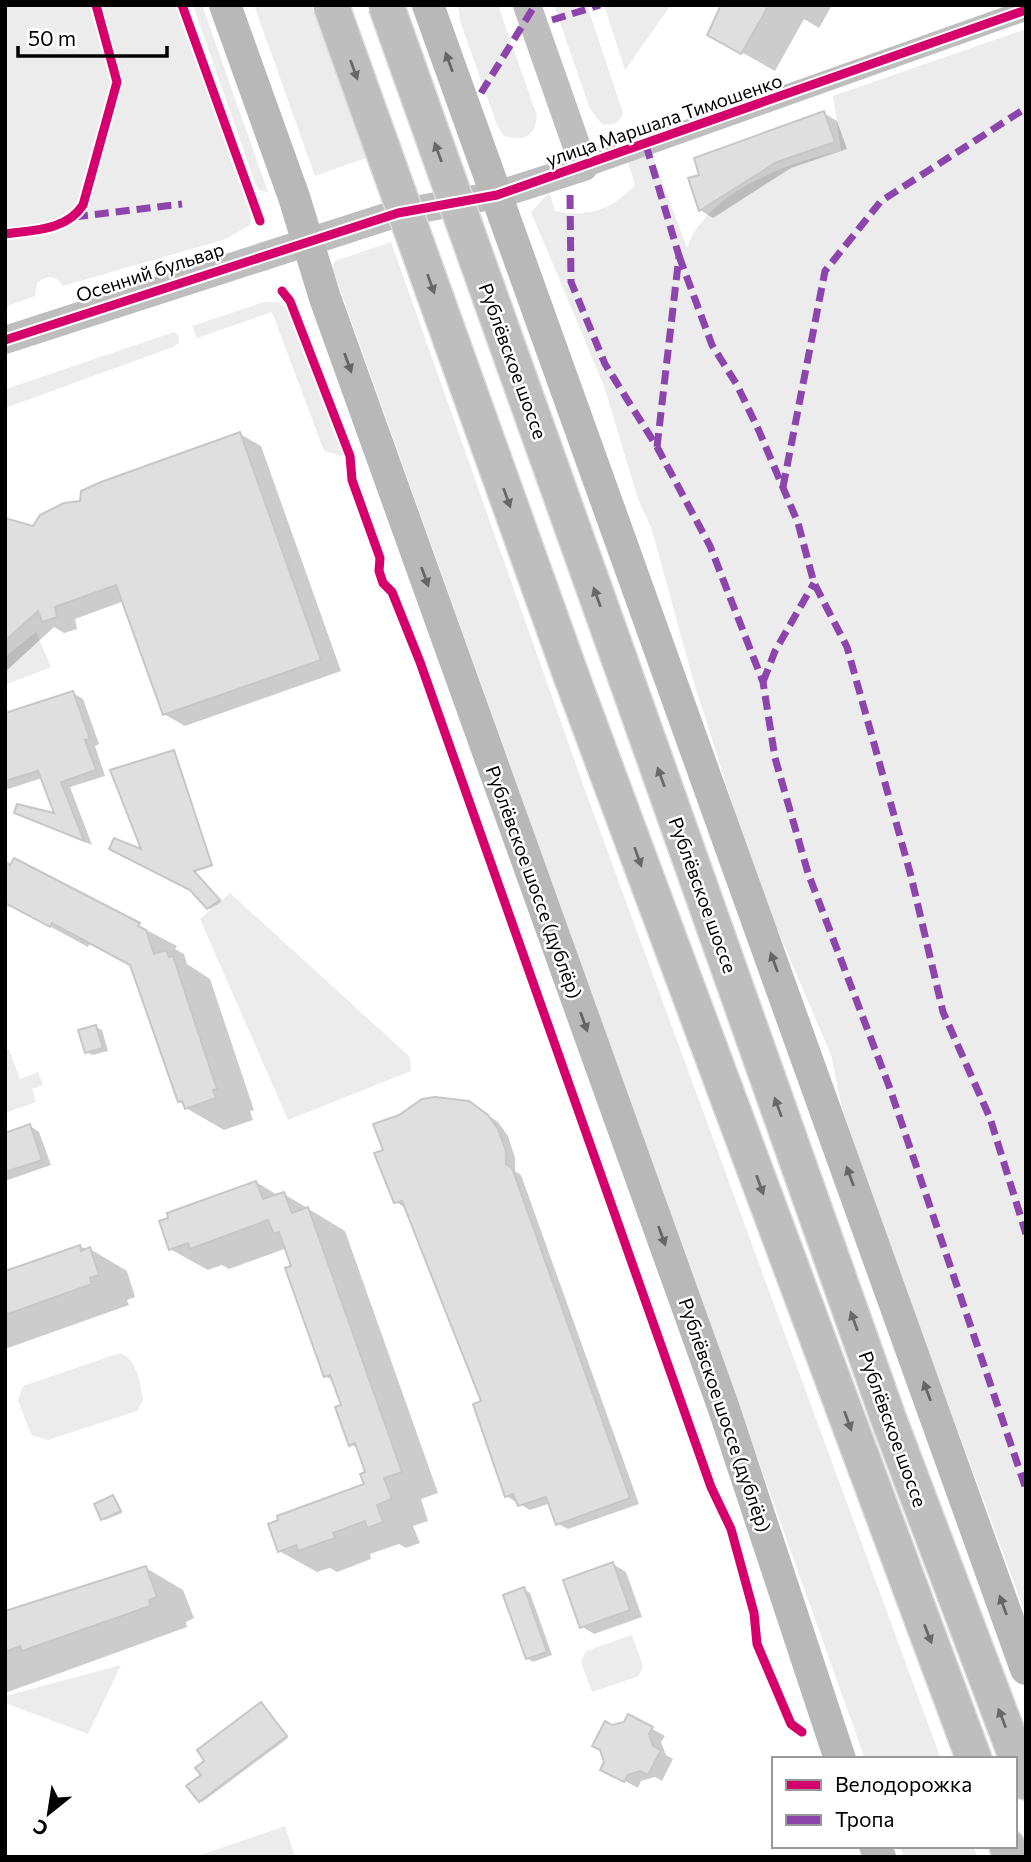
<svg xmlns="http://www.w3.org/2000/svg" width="1031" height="1862" font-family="Commissioner,sans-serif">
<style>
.green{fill:#ececec}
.shadow{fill:#0003}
.building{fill:#dfdfdf;stroke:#c7c7c7;stroke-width:2}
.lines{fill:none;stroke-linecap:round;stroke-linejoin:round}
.primary-casing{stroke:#dbdbdb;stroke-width:38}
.minor{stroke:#bebebe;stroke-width:21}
.tertiary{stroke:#bebebe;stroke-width:28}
.secondary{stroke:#b8b8b8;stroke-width:32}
.primary{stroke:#bebebe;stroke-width:35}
.primary-bridge-casing{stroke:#dbdbdb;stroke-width:38;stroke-linecap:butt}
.primary-bridge{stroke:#bebebe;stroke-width:35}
.quiet{stroke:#8e44ad;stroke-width:7;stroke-dasharray:14 7;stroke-linecap:butt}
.cycleway-casing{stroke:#fff;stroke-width:13}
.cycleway{stroke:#d6006c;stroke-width:9}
.oneway{fill:#656565}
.oneway2{fill:#686868}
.labels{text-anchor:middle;stroke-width:5;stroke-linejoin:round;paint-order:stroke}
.street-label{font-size:19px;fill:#000;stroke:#fff}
</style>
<rect width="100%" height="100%" fill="#fff"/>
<g class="green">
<path d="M5 5H175L252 209 250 225 226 239 63 286C56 275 46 275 37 283L35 296 5 307Z"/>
<path d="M193 5H202L268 192 259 190 255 183Z"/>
<path d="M254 5H311L366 158 315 176Z"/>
<path d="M458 5H498L537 116C535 137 523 142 504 136L497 125 460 21Z"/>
<path d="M554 5H587L623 113C619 124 614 125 602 124L590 109Z"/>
<path d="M604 5H671L625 70Z"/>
<path d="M1026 29V1615L884 1231 842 1108 831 1055 757 882 692 676 651 527 638 499 604 386 531 212 549 193 555 211C589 218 612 209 635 185L628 162 652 154 687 248C706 193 787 162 841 151L833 96Z"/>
<path d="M391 242 585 790 941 1759H865L332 267 335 261Z"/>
<path d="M264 302H278L291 312 347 457 324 451 272 312 197 338 192 326Z"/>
<path d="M174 332 179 336V343L173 347 5 408V391L12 387Z"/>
<path d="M36 632 51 667 5 685V657Z"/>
<path d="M230 893 410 1057 411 1071 288 1120 200 919Z"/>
<path d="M9 1049 20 1079 38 1072 43 1085 32 1089 36 1102 8 1112 5 1111V1051Z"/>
<path d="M120 1353C136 1358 141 1385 143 1400L137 1411 48 1440 31 1435 18 1400 23 1386Z"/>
<path d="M632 1635 643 1666 639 1676 592 1692 581 1662 586 1651Z"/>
<path d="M121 1665 88 1734 5 1703V1696Z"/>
<path d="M285 1826 295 1857H195Z"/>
<path d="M899 1846H974L977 1857H904Z"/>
</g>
<g class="shadow">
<path d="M720 5H832L819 28 804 19 775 71 709 34Z"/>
<path d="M824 113 837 121 847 149 791 168 713 218 700 210 690 180Z"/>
<path d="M240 434 261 446 341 671 185 726 164 714 124 601 75 619 77 629 64 633 54 627 5 672V520L34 528 82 503Z"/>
<path d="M73 693 83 699 99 744 95 746 105 776 70 787 92 845 27 818 57 815 42 778 5 790V715Z"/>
<path d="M173 752 213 866 195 872 221 902 210 909 191 889 144 852Z"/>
<path d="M15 861 177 946 175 949 184 954 187 964 210 979 254 1110 250 1111 253 1120 224 1130 186 1108 179 1101 132 966 90 943 88 947 33 917 11 867Z"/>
<path d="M96 1027 102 1030 108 1051 93 1055 86 1052Z"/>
<path d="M479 1109 498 1122 508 1136 515 1158V1171L521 1175 639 1504 568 1529 558 1524 551 1503 530 1510 506 1496 483 1403 406 1208 396 1202Z"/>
<path d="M30 1126 39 1132 51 1165 5 1181V1135Z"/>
<path d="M256 1182 279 1196 284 1194 345 1231 438 1493 421 1499 428 1521 413 1526 420 1543 406 1548 399 1544 370 1554 371 1559 337 1572 330 1568 317 1572 279 1551 366 1485 367 1473 359 1449 350 1444 343 1406 334 1381 325 1376 287 1248 229 1269 222 1265 208 1270 170 1249Z"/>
<path d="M80 1247 90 1249 127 1271 135 1297 127 1300 129 1305 5 1349V1273Z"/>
<path d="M113 1497 122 1513 105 1520 103 1518Z"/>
<path d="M613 1564 626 1572 642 1617 594 1634 581 1626Z"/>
<path d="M146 1568 183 1590 194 1618 186 1622 187 1627 5 1693V1614Z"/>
<path d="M524 1589 530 1593 552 1655 533 1662 527 1658Z"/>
<path d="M261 1704 288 1738 202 1802 200 1801 203 1776Z"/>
<path d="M629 1716 665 1736 661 1742 666 1755 673 1759 662 1781 655 1777 641 1781 638 1788 603 1769 612 1727 625 1723Z"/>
</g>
<g class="building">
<path d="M721 5H769L741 54 707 35Z"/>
<path d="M824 111 835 142 777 162 699 211 688 178 699 175 694 158Z"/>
<path d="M240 432 321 660 163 715 116 585 55 607 57 617 42 622 38 611 5 641V518L33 526 40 515 64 503 80 501 81 491 101 482Z"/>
<path d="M73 691 90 739 85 740 96 770 61 782 84 841 14 813 17 804 54 813 38 771 5 781V713Z"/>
<path d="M174 750 212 865 194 871 220 900 207 909 190 890 109 849 114 838 141 849 110 770Z"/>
<path d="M14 858 140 923 138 926 146 930 154 954 166 950 169 957 173 956 217 1089 213 1090 216 1098 185 1109 182 1101 178 1102 130 965 52 923 50 927 5 903V862L10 865Z"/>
<path d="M96 1025 103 1048 85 1053 78 1030Z"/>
<path d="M435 1097 469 1101 488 1115 498 1129 506 1151V1164L512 1168 630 1498 556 1525 546 1497 518 1506 513 1494 505 1497 473 1404 481 1401 402 1201 394 1203 374 1153 383 1150 373 1124 399 1115 422 1099Z"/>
<path d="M30 1124 42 1160 5 1172V1133Z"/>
<path d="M256 1181 263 1199 284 1192 292 1213 308 1207 402 1472 384 1478 392 1499 377 1505 383 1522 367 1528 365 1521 333 1533 335 1538 298 1551 296 1545 278 1552 268 1524 278 1520 277 1516 364 1484 360 1474 365 1472 355 1443 349 1446 335 1407 341 1405 330 1375 324 1377 285 1268 291 1266 279 1232 274 1234 268 1220 190 1249 188 1243 169 1250 159 1221 168 1218 167 1213Z"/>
<path d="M80 1245 81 1251 90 1247 99 1275 90 1278 92 1284 5 1315V1271Z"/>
<path d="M113 1495 121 1511 101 1520 94 1504Z"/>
<path d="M613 1562 630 1610 580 1628 563 1580Z"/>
<path d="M146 1566 157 1597 149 1600 150 1606 22 1651 20 1646 5 1652V1611Z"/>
<path d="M524 1587 547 1652 526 1659 503 1595Z"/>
<path d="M261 1702 287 1736 199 1802 186 1786 201 1775 195 1768 204 1761 197 1750Z"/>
<path d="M628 1714 653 1727 649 1734 653 1746 661 1750 648 1775 640 1771 628 1775 624 1782 600 1770 604 1762 600 1750 592 1746 605 1721 612 1725 624 1722Z"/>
</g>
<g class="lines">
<g class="primary-casing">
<g id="primary">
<path d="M620 661 889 1420 1026 1782"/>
<path d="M572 678 974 1759"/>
<path d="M1007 1846 1011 1857"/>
</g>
</g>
<path class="minor" d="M584 167 1026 10"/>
<path class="tertiary" d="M5 340 398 213 497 195 584 167 527 5"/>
<g class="secondary">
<path d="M225 5 294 197 325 298 723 1406 840 1759"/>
<path d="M428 5 1026 1669"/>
<path d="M875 1846 880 1857"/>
</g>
<use href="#primary" class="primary"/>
<g class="primary-bridge-casing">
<g id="primary-bridge">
<path d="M331 5 572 678"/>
<path d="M386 5 620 661"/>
</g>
</g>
<use href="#primary-bridge" class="primary-bridge"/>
<g class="quiet">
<path d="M552 20 600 5"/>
<path d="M481 93 535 5"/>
<path d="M646 145 679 256 657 447"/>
<path d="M570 195 571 282 605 364 657 447 710 546 763 682 775 758 808 873 889 1086 1026 1489"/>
<path d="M74 217 182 204"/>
<path d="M679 256 712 345 737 385 759 431 798 523 814 583 847 647 911 876 943 1012 990 1118 1026 1234"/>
<path d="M783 487 825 271 881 201 1026 108"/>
<path d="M763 682 775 651 814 583"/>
</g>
<g class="cycleway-casing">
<g id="cycleway">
<path d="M182 5 260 221"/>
<path d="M5 234C33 230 66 231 83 205L117 82 96 5"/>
<path d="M282 291 290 301 350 456 352 480 380 558 379 571 383 583 392 592 420 662 711 1487 731 1529 754 1613 757 1644 791 1724 802 1732"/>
<path d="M5 340 398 213 497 195 1026 10"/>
</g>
</g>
<use href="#cycleway" class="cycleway"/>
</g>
<defs><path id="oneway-solid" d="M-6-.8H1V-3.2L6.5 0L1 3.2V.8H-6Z" transform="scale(1.75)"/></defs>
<g class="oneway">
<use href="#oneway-solid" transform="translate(449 62) rotate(-110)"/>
<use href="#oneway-solid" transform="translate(348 363) rotate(70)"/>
<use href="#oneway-solid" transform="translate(425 577) rotate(70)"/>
<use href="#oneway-solid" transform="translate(774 962) rotate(-110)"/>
<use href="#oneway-solid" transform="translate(584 1022) rotate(70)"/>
<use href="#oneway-solid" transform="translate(850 1176) rotate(-110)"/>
<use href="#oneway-solid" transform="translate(662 1236) rotate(70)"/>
<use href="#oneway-solid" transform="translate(927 1391) rotate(-110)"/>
<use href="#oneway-solid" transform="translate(1003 1605) rotate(-110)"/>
</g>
<g class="oneway2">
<use href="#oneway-solid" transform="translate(354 70) rotate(70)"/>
<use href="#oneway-solid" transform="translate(438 152) rotate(-110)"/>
<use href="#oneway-solid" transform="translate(431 284) rotate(70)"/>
<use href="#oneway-solid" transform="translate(507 498) rotate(70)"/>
<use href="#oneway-solid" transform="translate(597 597) rotate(-110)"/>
<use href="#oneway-solid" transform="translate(661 777) rotate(-110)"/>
<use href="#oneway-solid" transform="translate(638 857) rotate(70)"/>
<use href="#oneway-solid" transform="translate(778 1107) rotate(-110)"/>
<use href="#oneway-solid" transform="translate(760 1185) rotate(70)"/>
<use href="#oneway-solid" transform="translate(854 1321) rotate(-110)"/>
<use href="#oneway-solid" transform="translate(848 1421) rotate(70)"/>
<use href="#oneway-solid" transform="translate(928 1634) rotate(69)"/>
<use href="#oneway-solid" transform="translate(1002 1718) rotate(-111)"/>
</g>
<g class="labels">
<g class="street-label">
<text transform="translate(664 120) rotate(-19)" y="7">улица Маршала Тимошенко</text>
<text transform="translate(150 272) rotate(-18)" y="7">Осенний бульвар</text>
<text transform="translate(513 361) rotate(70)" y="7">Рублёвское шоссе</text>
<text transform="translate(534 882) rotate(70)" y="7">Рублёвское шоссе (дублёр)</text>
<text transform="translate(703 895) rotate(70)" y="7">Рублёвское шоссе</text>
<text transform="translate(725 1415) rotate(71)" y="7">Рублёвское шоссе (дублёр)</text>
<text transform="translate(893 1429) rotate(70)" y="7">Рублёвское шоссе</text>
</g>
</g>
<rect width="1031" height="1862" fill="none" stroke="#000000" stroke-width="14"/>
<rect x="772" y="1757" width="245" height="91" fill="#ffffff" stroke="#999999" stroke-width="2"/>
<rect x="786" y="1780" width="35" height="10" fill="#d6006c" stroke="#999999" stroke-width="2"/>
<text x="835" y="1792" font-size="21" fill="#000000">Велодорожка</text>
<rect x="786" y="1815" width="35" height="10" fill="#8e44ad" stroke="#999999" stroke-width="2"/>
<text x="835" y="1827" font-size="21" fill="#000000">Тропа</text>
<g transform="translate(49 1813) rotate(210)" stroke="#ffffff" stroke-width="5" paint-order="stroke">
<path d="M0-5L12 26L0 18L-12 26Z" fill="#000000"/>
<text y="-10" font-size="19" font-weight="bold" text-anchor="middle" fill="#000000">С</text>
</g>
<path d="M18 46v10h149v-10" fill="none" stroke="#000000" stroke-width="3.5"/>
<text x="28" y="46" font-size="21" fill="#000000" stroke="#ffffff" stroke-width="5" paint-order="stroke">50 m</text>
</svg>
